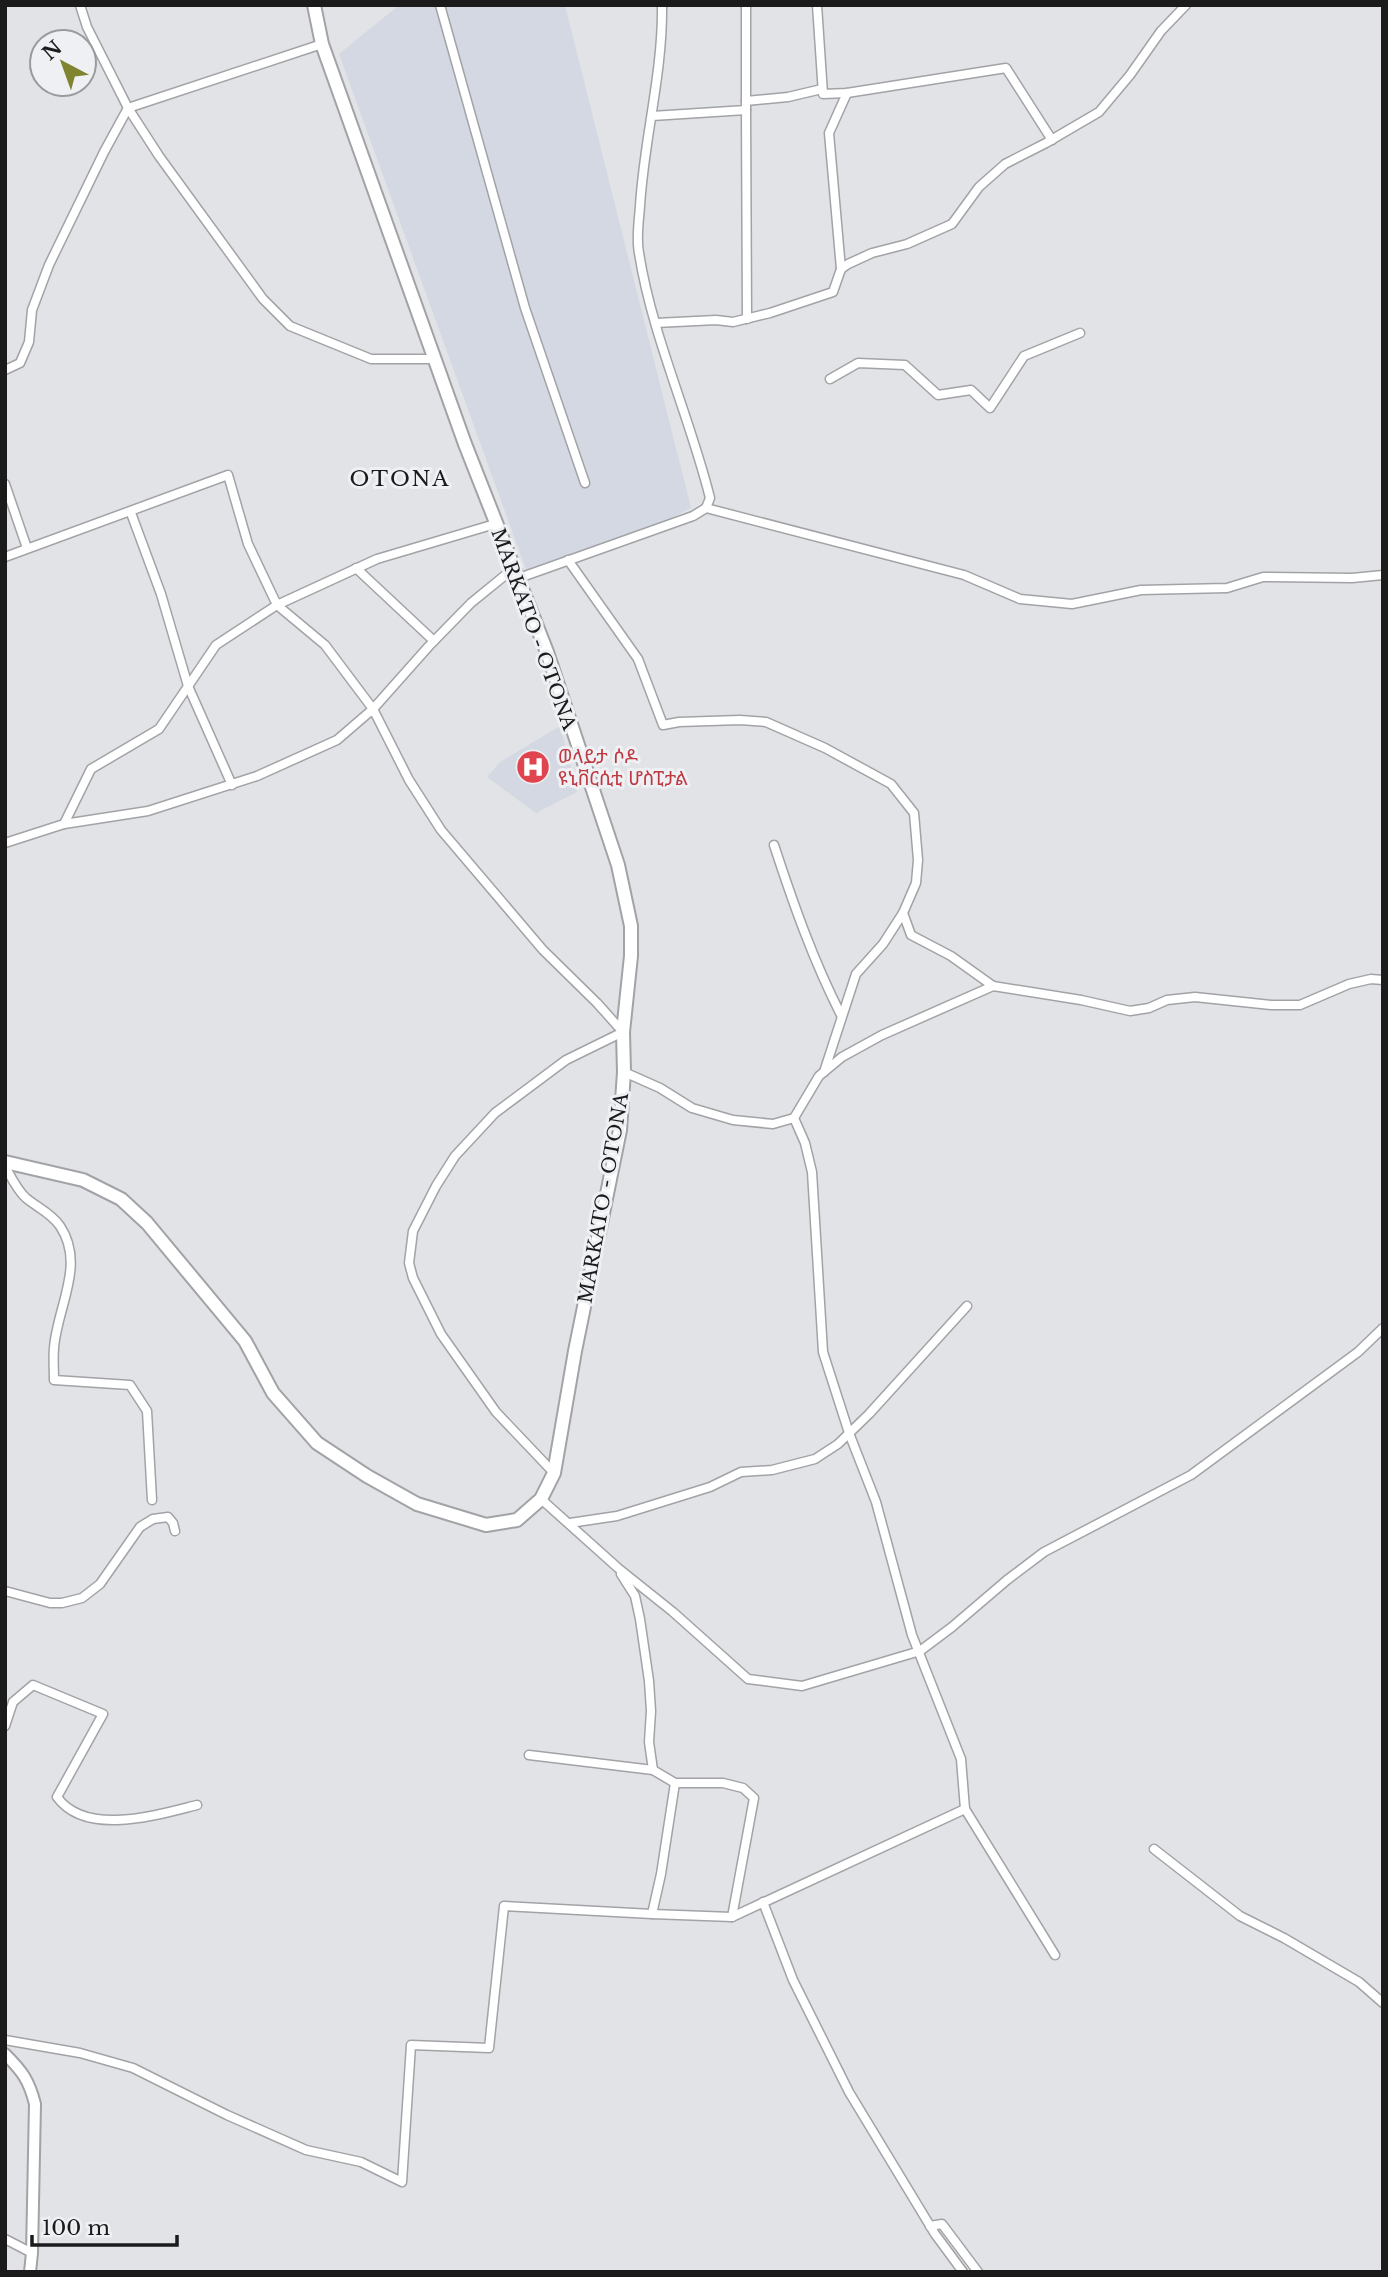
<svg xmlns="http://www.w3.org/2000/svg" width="1388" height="2277" font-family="'Libre Baskerville','Noto Sans Ethiopic',serif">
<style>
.built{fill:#d3d8e2}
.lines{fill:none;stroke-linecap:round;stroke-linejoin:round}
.minor-casing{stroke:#a1a3a6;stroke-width:11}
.secondary-casing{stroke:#a1a3a6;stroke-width:14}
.primary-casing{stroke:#a1a3a6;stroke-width:16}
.minor{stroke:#fff;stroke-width:8}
.secondary{stroke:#fff;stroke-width:10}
.primary{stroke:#fff;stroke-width:12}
.labels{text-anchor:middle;stroke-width:6;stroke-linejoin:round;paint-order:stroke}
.street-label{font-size:19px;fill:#1b1b1c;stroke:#eef0f3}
.health-label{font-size:19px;fill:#be3a42;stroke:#eef0f3;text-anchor:start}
.neighbourhood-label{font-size:21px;letter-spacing:2px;fill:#1b1b1c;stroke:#eef0f3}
</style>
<rect width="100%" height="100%" fill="#e1e3e6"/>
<g class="built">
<path d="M565 5 691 508 655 526 527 572 339 54 398 6Z"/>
<path d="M560 726 577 792 536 813 487 777 500 762Z"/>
</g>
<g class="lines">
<g class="minor-casing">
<g id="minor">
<path d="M80 5 87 27 128 108 159 156 263 299 290 326 371 359H435"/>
<path d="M440 5 525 308 585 483"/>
<path d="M817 5 823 94 847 93 1006 68 1052 140"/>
<path d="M746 101 788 97 822 89"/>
<path d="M746 110 747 319"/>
<path d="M652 116 746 110V5"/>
<path d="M841 269 829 133 847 93"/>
<path d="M656 323 716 320 733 322 770 313 833 292 841 269 848 264 872 253 907 244 952 224 979 187 1005 164 1046 143 1099 112 1130 75 1161 31 1186 5"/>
<path d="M5 370 20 363 29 342 32 310 49 265 104 152 128 108 322 44"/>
<path d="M830 379 858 363 905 365 938 395 971 390 990 408 1024 356 1080 333"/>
<path d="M5 484 27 548"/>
<path d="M706 508 964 575 1020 599 1072 604 1141 590 1227 588 1263 577 1352 578 1383 575"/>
<path d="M131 513 161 594 188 686 232 785"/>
<path d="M5 557 228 475 248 544 277 605 325 645 373 709 429 646 471 603 514 568"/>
<path d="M568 560 638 659 663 725 679 722 740 720 766 722 825 748 891 784 914 813 918 860 916 883 903 913 911 935 951 956 993 986"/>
<path d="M356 568 434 641"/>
<path d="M519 578 693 516 706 508 710 498C690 417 652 336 639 253 636 238 639 221 640 206 644 139 663 73 662 5"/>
<path d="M64 824 148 811 257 776 337 740 373 709 409 780 441 830 543 950 597 1003 623 1032 566 1060 495 1113 455 1156 436 1186 413 1231 409 1263 413 1278 441 1334 496 1412 554 1473"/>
<path d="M5 843 64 824 91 769 159 729 216 645 277 605 377 559 495 524"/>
<path d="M774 845C793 903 813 960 841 1015"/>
<path d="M624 1072 660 1088 692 1108 733 1120 773 1124 794 1118 819 1076 842 1057 882 1035 993 986 1081 1000 1130 1011 1149 1008 1167 1000 1195 997 1271 1005H1300L1349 984 1371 979 1383 980"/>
<path d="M824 1072 856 974 883 944 903 913"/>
<path d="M794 1118 805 1143 812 1172 823 1352 849 1433 876 1502 912 1635 961 1759 965 1809 1055 1955"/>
<path d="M5 1166C11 1177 17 1190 26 1198 38 1208 51 1213 60 1226 86 1265 57 1307 54 1348 53 1358 54 1370 54 1380L130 1385 147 1411 152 1500"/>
<path d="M541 1499 618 1568 673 1612 748 1679 802 1686 920 1651 952 1627 1007 1580 1044 1552 1191 1475 1358 1352 1383 1328"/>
<path d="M570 1523 617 1516 710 1487 741 1472 772 1470 815 1459 838 1444 869 1414 967 1306"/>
<path d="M621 1574 635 1596 640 1619 649 1681 651 1711 649 1742 653 1770"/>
<path d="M5 1591 50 1603H62L82 1598 100 1584 140 1527 153 1519 168 1517 173 1523 175 1531"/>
<path d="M5 1726 13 1702 33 1685 103 1714 57 1797C86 1837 157 1815 197 1805"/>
<path d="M529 1755 653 1770 675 1783H723L743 1788 754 1798 732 1917"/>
<path d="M1154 1849 1240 1916 1284 1938 1359 1982 1383 2003"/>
<path d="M763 1902 793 1980 849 2092 935 2234 963 2272"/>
<path d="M652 1914 732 1917 965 1809"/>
<path d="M5 2040 80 2053 133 2068 227 2115 306 2150 361 2162 402 2182 411 2045 489 2048 504 1906 652 1914 661 1874 675 1783"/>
<path d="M930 2226 942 2224 978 2272"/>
<path d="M5 2239 32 2253"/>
</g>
</g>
<g class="secondary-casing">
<path id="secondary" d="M5 2054C22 2071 29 2080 35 2104L32 2253 30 2272"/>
</g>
<g class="primary-casing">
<path id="primary" d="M5 1162 83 1180 121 1199 147 1223 245 1341 273 1393 317 1443 367 1476 417 1504 486 1525 517 1520 541 1499 554 1473 575 1351 620 1130 624 1072 623 1032 631 956V926L618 865 547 652 465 444 322 44 314 5"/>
</g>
<use href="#minor" class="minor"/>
<use href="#secondary" class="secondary"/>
<use href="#primary" class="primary"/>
</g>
<defs>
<g id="hospital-disc" transform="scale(1.75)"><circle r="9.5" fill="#e0444e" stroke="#eef0f3"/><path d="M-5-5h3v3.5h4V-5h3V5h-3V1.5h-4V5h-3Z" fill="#fff"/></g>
</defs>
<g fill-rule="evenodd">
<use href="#hospital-disc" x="533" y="767"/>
</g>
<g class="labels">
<g class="street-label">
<text transform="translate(534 629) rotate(70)" y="7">MARKATO - OTONA</text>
<text transform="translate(603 1198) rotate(-80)" y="7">MARKATO - OTONA</text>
</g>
<g class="health-label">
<text x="558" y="763">ወላይታ ሶዶ<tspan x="558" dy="22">ዩኒቨርሲቲ ሆስፒታል</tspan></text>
</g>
<g class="neighbourhood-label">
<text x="400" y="486">OTONA</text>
</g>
</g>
<rect width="1388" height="2277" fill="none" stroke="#1b1b1c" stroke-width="14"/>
<g transform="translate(63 63) rotate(319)"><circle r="33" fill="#eef0f3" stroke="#9a9b9d" stroke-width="2"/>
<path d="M0-5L12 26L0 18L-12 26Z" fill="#80842e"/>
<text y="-10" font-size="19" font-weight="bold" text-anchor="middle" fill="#1b1b1c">N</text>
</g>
<path d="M32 2235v10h145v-10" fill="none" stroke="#1b1b1c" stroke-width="3.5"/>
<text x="42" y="2235" font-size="21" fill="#1b1b1c" stroke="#eef0f3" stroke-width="5" paint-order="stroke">100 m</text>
</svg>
